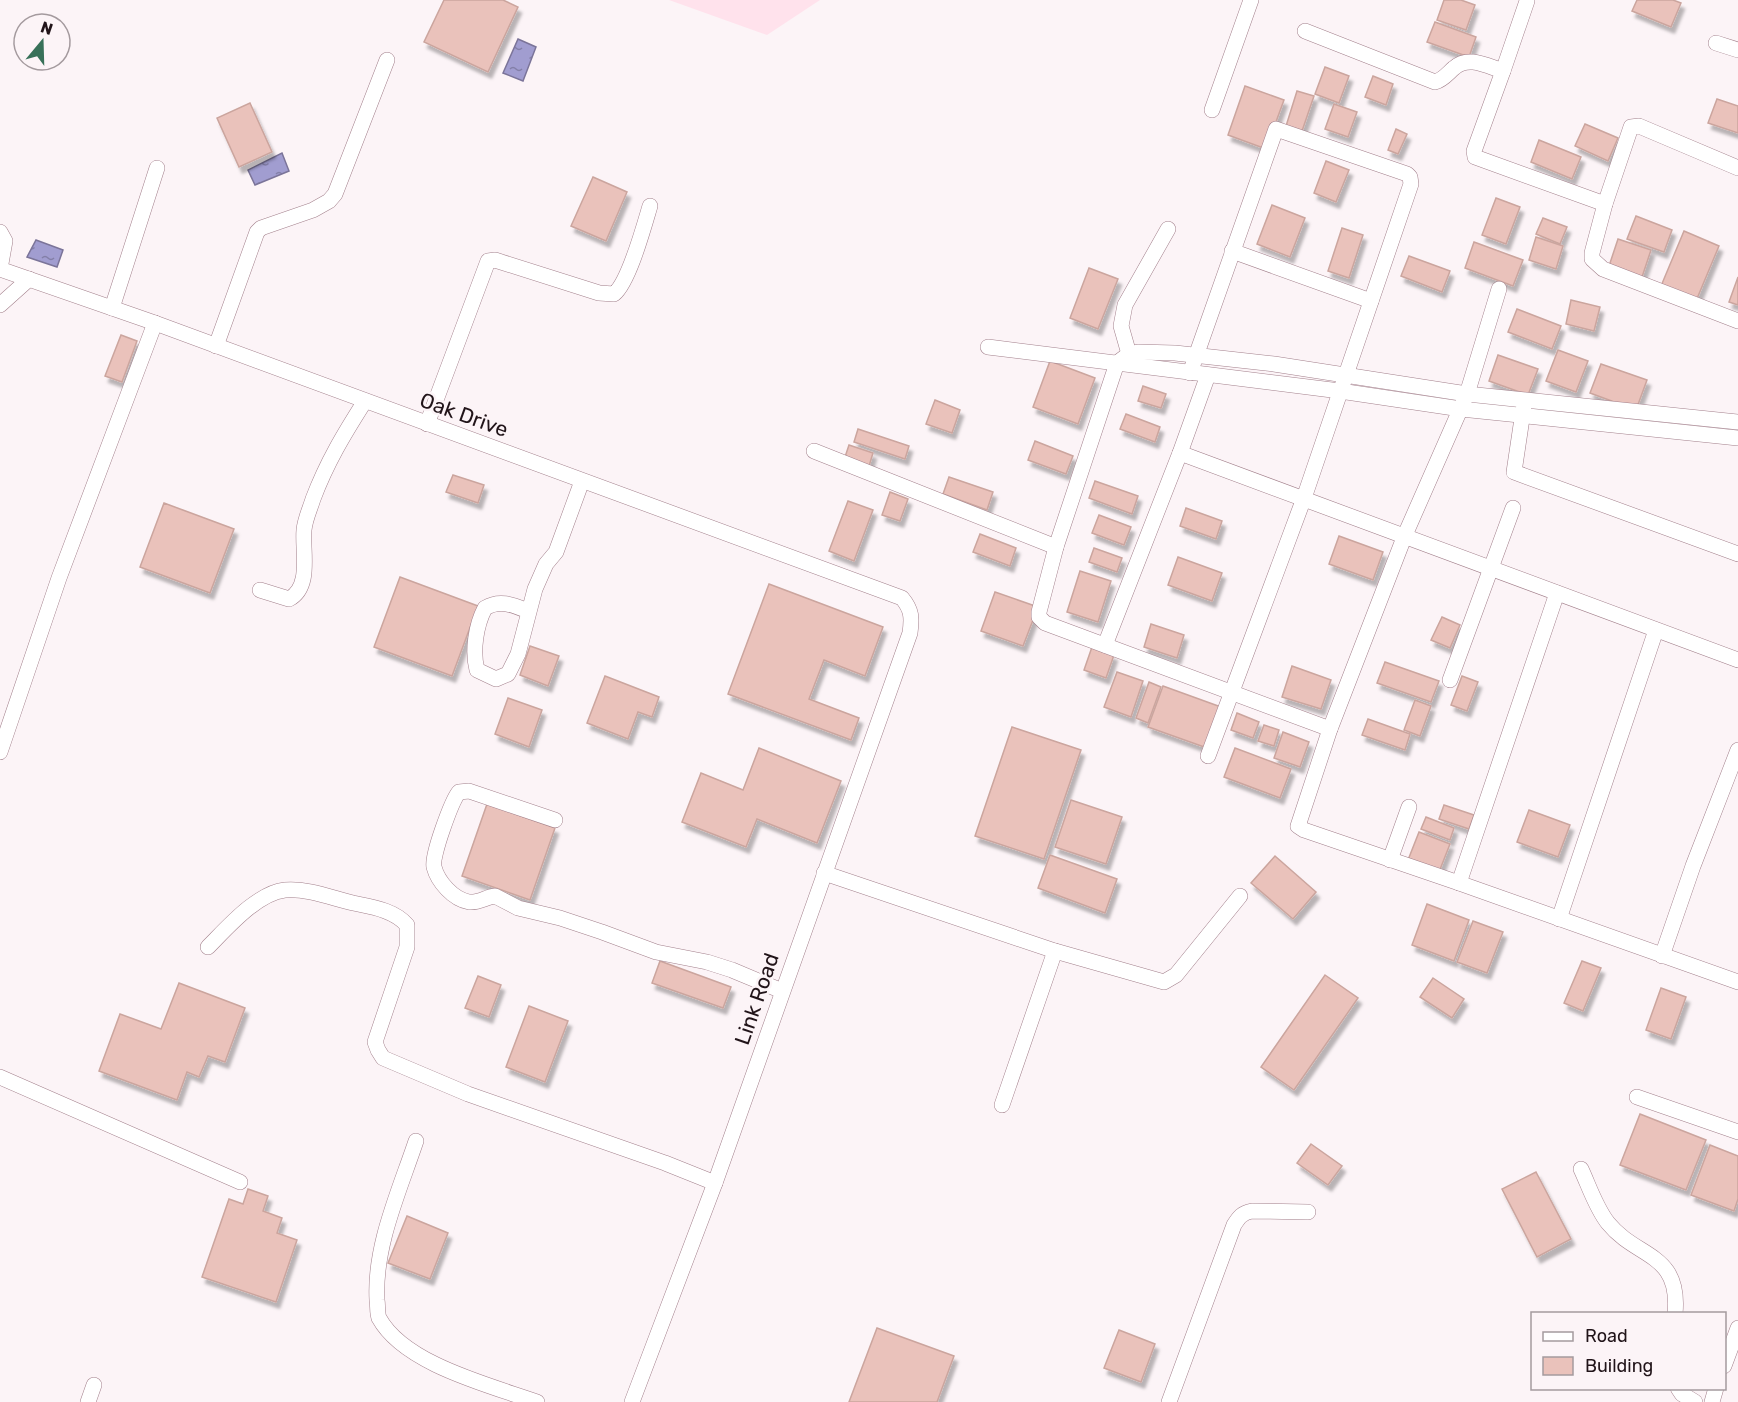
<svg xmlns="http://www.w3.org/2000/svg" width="1738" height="1402" font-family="Rubik,sans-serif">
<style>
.built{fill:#ffe2ec}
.water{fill:url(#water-ripples);stroke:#7b7499;stroke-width:1.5}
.building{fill:#eac2bb;stroke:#cba59e;stroke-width:1.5;filter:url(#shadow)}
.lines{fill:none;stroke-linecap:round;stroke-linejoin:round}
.street-casing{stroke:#a3808c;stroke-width:16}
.street{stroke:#fff;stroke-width:15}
.labels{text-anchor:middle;stroke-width:5;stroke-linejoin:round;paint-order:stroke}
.street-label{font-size:21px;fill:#211419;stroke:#fcf4f7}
</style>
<defs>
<pattern id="water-ripples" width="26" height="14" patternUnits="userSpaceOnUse" patternTransform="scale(1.5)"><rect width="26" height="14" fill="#a19dd0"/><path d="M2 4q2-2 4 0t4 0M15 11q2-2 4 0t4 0" fill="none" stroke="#837fa8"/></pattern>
<filter id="shadow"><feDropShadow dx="3.5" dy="6" stdDeviation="1.5" flood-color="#0004"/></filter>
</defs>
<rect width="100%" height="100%" fill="#fcf4f7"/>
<path class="built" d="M669 0H820L767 35Z"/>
<g class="water">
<path d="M518 39 536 47 523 81 503 73Z"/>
<path d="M282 153 289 171 255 185 248 170Z"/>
<path d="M36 240 63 250 57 267 27 257Z"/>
</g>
<g class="building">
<path d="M444 0H503L518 7 488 72 424 42Z"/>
<path d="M1444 0H1461L1475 5 1466 30 1437 20Z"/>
<path d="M1637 0H1673L1681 3 1671 27 1632 11Z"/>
<path d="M1435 22 1476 37 1469 57 1427 42Z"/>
<path d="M1325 67 1349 76 1339 103 1315 94Z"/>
<path d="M1373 76 1393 84 1386 105 1365 97Z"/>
<path d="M1245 86 1284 100 1266 149 1228 135Z"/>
<path d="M1297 91 1314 96 1302 131 1286 126Z"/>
<path d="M1717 99 1738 106V133L1708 123Z"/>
<path d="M250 103 272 152 239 167 217 118Z"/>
<path d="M1334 104 1357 112 1348 137 1325 129Z"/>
<path d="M1585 124 1618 138 1608 161 1575 146Z"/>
<path d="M1396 129 1407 134 1398 154 1388 150Z"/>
<path d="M1539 140 1581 157 1572 179 1531 162Z"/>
<path d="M1326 161 1349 170 1336 202 1314 193Z"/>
<path d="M593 177 627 192 606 241 571 226Z"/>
<path d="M1496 198 1520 207 1506 244 1482 235Z"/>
<path d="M1272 205 1305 218 1290 257 1257 244Z"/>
<path d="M1636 216 1672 230 1664 252 1627 239Z"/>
<path d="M1543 218 1567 227 1560 244 1536 234Z"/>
<path d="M1342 228 1363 235 1349 278 1328 271Z"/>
<path d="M1684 231 1719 246 1696 301 1661 286Z"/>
<path d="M1536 237 1563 246 1556 269 1529 260Z"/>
<path d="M1618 239 1651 250 1642 277 1609 266Z"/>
<path d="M1474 242 1523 260 1513 286 1465 268Z"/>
<path d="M1409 256 1450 271 1442 292 1401 276Z"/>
<path d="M1089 268 1118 279 1098 329 1070 318Z"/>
<path d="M1738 277V305L1729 302Z"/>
<path d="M1571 300 1600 307 1594 331 1566 324Z"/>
<path d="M1517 309 1561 326 1552 349 1508 332Z"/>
<path d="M121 335 137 341 122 382 105 376Z"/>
<path d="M1558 350 1588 361 1576 392 1546 381Z"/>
<path d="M1498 355 1538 369 1528 395 1489 381Z"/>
<path d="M1050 361 1095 378 1078 424 1033 407Z"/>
<path d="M1601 364 1647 380 1636 410 1590 393Z"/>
<path d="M1143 386 1166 394 1161 408 1138 401Z"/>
<path d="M935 400 960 410 952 433 926 424Z"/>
<path d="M1126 414 1160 427 1155 442 1120 429Z"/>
<path d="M858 429 909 446 905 459 854 442Z"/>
<path d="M1035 441 1073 456 1066 474 1028 460Z"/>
<path d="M849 445 873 453 869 466 845 457Z"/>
<path d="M453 475 484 485 478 503 446 492Z"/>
<path d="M949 477 993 492 987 510 943 494Z"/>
<path d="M1095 481 1138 496 1132 514 1089 498Z"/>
<path d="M890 492 908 499 900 521 882 515Z"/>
<path d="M848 501 873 510 854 561 829 551Z"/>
<path d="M164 503 234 529 210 593 140 567Z"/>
<path d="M1186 508 1222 521 1216 539 1180 526Z"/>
<path d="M1099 515 1131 527 1124 545 1092 533Z"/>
<path d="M980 534 1016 548 1010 566 973 552Z"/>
<path d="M1339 536 1383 552 1373 580 1329 564Z"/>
<path d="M1094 548 1122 558 1117 572 1089 562Z"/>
<path d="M1178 557 1222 573 1212 601 1168 585Z"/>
<path d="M1080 571 1111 581 1098 622 1067 612Z"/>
<path d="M400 577 478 606 452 676 374 647Z"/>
<path d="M769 584 883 627 865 676 824 660 809 699 859 718 851 740 728 694Z"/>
<path d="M995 592 1038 607 1023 646 981 631Z"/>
<path d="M1442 617 1460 625 1450 648 1431 640Z"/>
<path d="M1151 624 1184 635 1177 658 1144 647Z"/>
<path d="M530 646 559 656 548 686 520 675Z"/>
<path d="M1092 647 1114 655 1106 678 1084 670Z"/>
<path d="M1385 662 1439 681 1431 702 1377 683Z"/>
<path d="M1292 666 1331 680 1321 709 1282 697Z"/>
<path d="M1117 672 1143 681 1131 717 1104 707Z"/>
<path d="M605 676 659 697 652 717 638 712 628 739 587 723Z"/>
<path d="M1462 676 1478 682 1467 711 1451 705Z"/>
<path d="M1149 682 1161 687 1148 723 1136 718Z"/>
<path d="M1163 686 1221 707 1207 748 1148 727Z"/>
<path d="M508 698 542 710 529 747 495 734Z"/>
<path d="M1415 700 1431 706 1420 736 1404 730Z"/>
<path d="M1237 713 1259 722 1253 738 1231 730Z"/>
<path d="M1368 719 1410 734 1405 750 1362 735Z"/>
<path d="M1264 725 1279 730 1274 746 1258 741Z"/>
<path d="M1012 727 1081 750 1044 859 975 836Z"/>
<path d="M1283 732 1309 742 1300 767 1274 758Z"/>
<path d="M759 748 841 781 817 843 757 819 746 847 682 822 701 773 743 790Z"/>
<path d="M1235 748 1291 769 1280 798 1224 777Z"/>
<path d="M1071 800 1122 817 1106 864 1055 847Z"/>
<path d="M487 804 555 828 530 900 462 876Z"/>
<path d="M1444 805 1474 815 1469 829 1439 819Z"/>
<path d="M1529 810 1570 825 1558 857 1517 842Z"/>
<path d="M1426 817 1454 828 1450 840 1421 829Z"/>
<path d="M1419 832 1450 844 1439 872 1408 860Z"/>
<path d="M1050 855 1117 879 1105 913 1038 888Z"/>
<path d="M1275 856 1316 892 1293 919 1251 883Z"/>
<path d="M1427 904 1469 920 1454 961 1412 945Z"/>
<path d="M1473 921 1503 932 1487 973 1457 962Z"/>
<path d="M660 961 731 987 723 1008 652 983Z"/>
<path d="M1582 961 1601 968 1583 1011 1564 1003Z"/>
<path d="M1325 975 1358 998 1294 1090 1261 1067Z"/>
<path d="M478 976 501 985 489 1017 465 1008Z"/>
<path d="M1433 978 1464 999 1452 1018 1420 997Z"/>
<path d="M179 983 245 1008 225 1062 208 1056 199 1077 187 1072 177 1100 99 1071 120 1014 161 1029Z"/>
<path d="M1661 988 1686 997 1671 1039 1646 1030Z"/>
<path d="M529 1006 568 1021 545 1082 506 1067Z"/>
<path d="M1640 1114 1706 1140 1686 1190 1620 1165Z"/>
<path d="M1311 1144 1342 1166 1328 1185 1297 1163Z"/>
<path d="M1710 1145 1738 1156V1199L1734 1211 1691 1195Z"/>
<path d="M1536 1172 1571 1239 1537 1257 1502 1189Z"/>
<path d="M248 1189 268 1196 263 1211 282 1218 277 1233 297 1240 276 1302 202 1277 229 1199 243 1204Z"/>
<path d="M407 1216 448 1233 430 1279 388 1263Z"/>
<path d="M877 1328 954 1356 937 1402H849Z"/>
<path d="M1119 1330 1155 1344 1141 1382 1104 1368Z"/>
</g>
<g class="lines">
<g class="street-casing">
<g id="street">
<path d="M1305 31 1435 82C1443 80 1448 73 1454 68 1468 55 1487 66 1503 71L1474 151 1475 157 1605 204"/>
<path d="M1716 43 1738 50"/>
<path d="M1503 71 1527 1"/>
<path d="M1212 110 1251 0"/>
<path d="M1738 168 1639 126 1631 127 1605 204 1592 253V259L1603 269 1738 321"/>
<path d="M0 232 5 241 0 269 155 323 902 598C912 610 912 618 910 633L715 1183 632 1402"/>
<path d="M1232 251 1371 301"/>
<path d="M1499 289 1467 394 1405 535 1330 729 1298 826 1304 830 1459 883 1738 982"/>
<path d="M0 305 29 279"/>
<path d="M112 308 157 168"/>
<path d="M216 346 257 232 261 228 313 210 329 201 335 194 387 60"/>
<path d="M988 347 1340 391 1461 409 1738 438"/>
<path d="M1129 354 1121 326 1125 305 1168 229"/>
<path d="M1190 373 1276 129 1407 174 1410 177 1411 184 1304 498 1208 756"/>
<path d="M1524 405 1514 472 1738 554"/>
<path d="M427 424 488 261 495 260 599 293 614 294C629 282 644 226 650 206"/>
<path d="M814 451 1056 547"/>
<path d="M1180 453 1738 660"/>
<path d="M260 590 289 599C312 587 302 551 304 530 305 519 310 509 313 499 327 462 344 434 365 401"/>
<path d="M528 611C513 605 500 599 485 608 476 625 472 651 477 670L496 679 508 674 518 654 535 589 546 564 556 552 582 481"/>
<path d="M1105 645 1180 453 1208 375"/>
<path d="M1450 680 1513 508"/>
<path d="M1330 729 1045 623 1039 617V612L1056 547 1117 363 1129 354 1138 352 1175 353 1274 364 1467 394 1738 422"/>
<path d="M0 752 59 578 155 323"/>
<path d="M555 820 469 791 459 792C452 800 431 857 434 867 438 882 453 899 469 902 479 903 486 897 495 896L518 908 560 918 602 932 656 952 707 962 732 970 782 991"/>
<path d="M1390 860 1409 807"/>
<path d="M824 873 1055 951 1164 982 1176 975 1240 896"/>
<path d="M1459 883 1557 593"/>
<path d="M1559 919 1656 630"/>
<path d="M208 947C227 928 257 893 285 890 307 888 332 898 353 903 372 907 394 910 407 925V947L375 1042 378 1050 383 1058 468 1094 665 1163 715 1183"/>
<path d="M1662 956 1693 866 1738 750"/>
<path d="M0 1077 240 1182"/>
<path d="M1637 1097 1738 1132"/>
<path d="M1002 1105 1055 951"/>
<path d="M416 1141C399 1192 374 1246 377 1300 378 1305 377 1313 379 1318 404 1364 489 1385 537 1402"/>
<path d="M1581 1169C1589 1186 1596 1208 1608 1223 1637 1259 1681 1252 1675 1314"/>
<path d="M1724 1366 1738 1328"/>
<path d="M1678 1388 1682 1394 1695 1402"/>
<path d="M88 1402 94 1385"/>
<path d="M1169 1402 1234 1225C1239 1217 1242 1213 1252 1211L1308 1212"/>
<path d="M1712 1402 1716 1388"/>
</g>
</g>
<use href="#street" class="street"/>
</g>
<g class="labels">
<g class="street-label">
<text transform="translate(464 415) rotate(20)" y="7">Oak Drive</text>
<text transform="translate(757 999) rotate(-71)" y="7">Link Road</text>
</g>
</g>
<rect x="1531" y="1312" width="195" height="78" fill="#fcf4f7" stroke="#a49a9e" stroke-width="1.5"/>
<rect x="1543" y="1332" width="30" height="9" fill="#ffffff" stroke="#a49a9e" stroke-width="1.5"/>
<text x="1585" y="1342" font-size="18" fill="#211419">Road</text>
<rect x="1543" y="1357" width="30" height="18" fill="#eac2bb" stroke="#a49a9e" stroke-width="1.5"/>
<text x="1585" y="1372" font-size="18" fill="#211419">Building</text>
<g transform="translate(42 42) rotate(19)"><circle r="28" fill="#fcf4f7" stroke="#a49a9e" stroke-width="1.5"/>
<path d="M0-4.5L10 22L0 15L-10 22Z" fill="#387159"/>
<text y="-9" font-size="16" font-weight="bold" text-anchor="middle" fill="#211419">N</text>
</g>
</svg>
